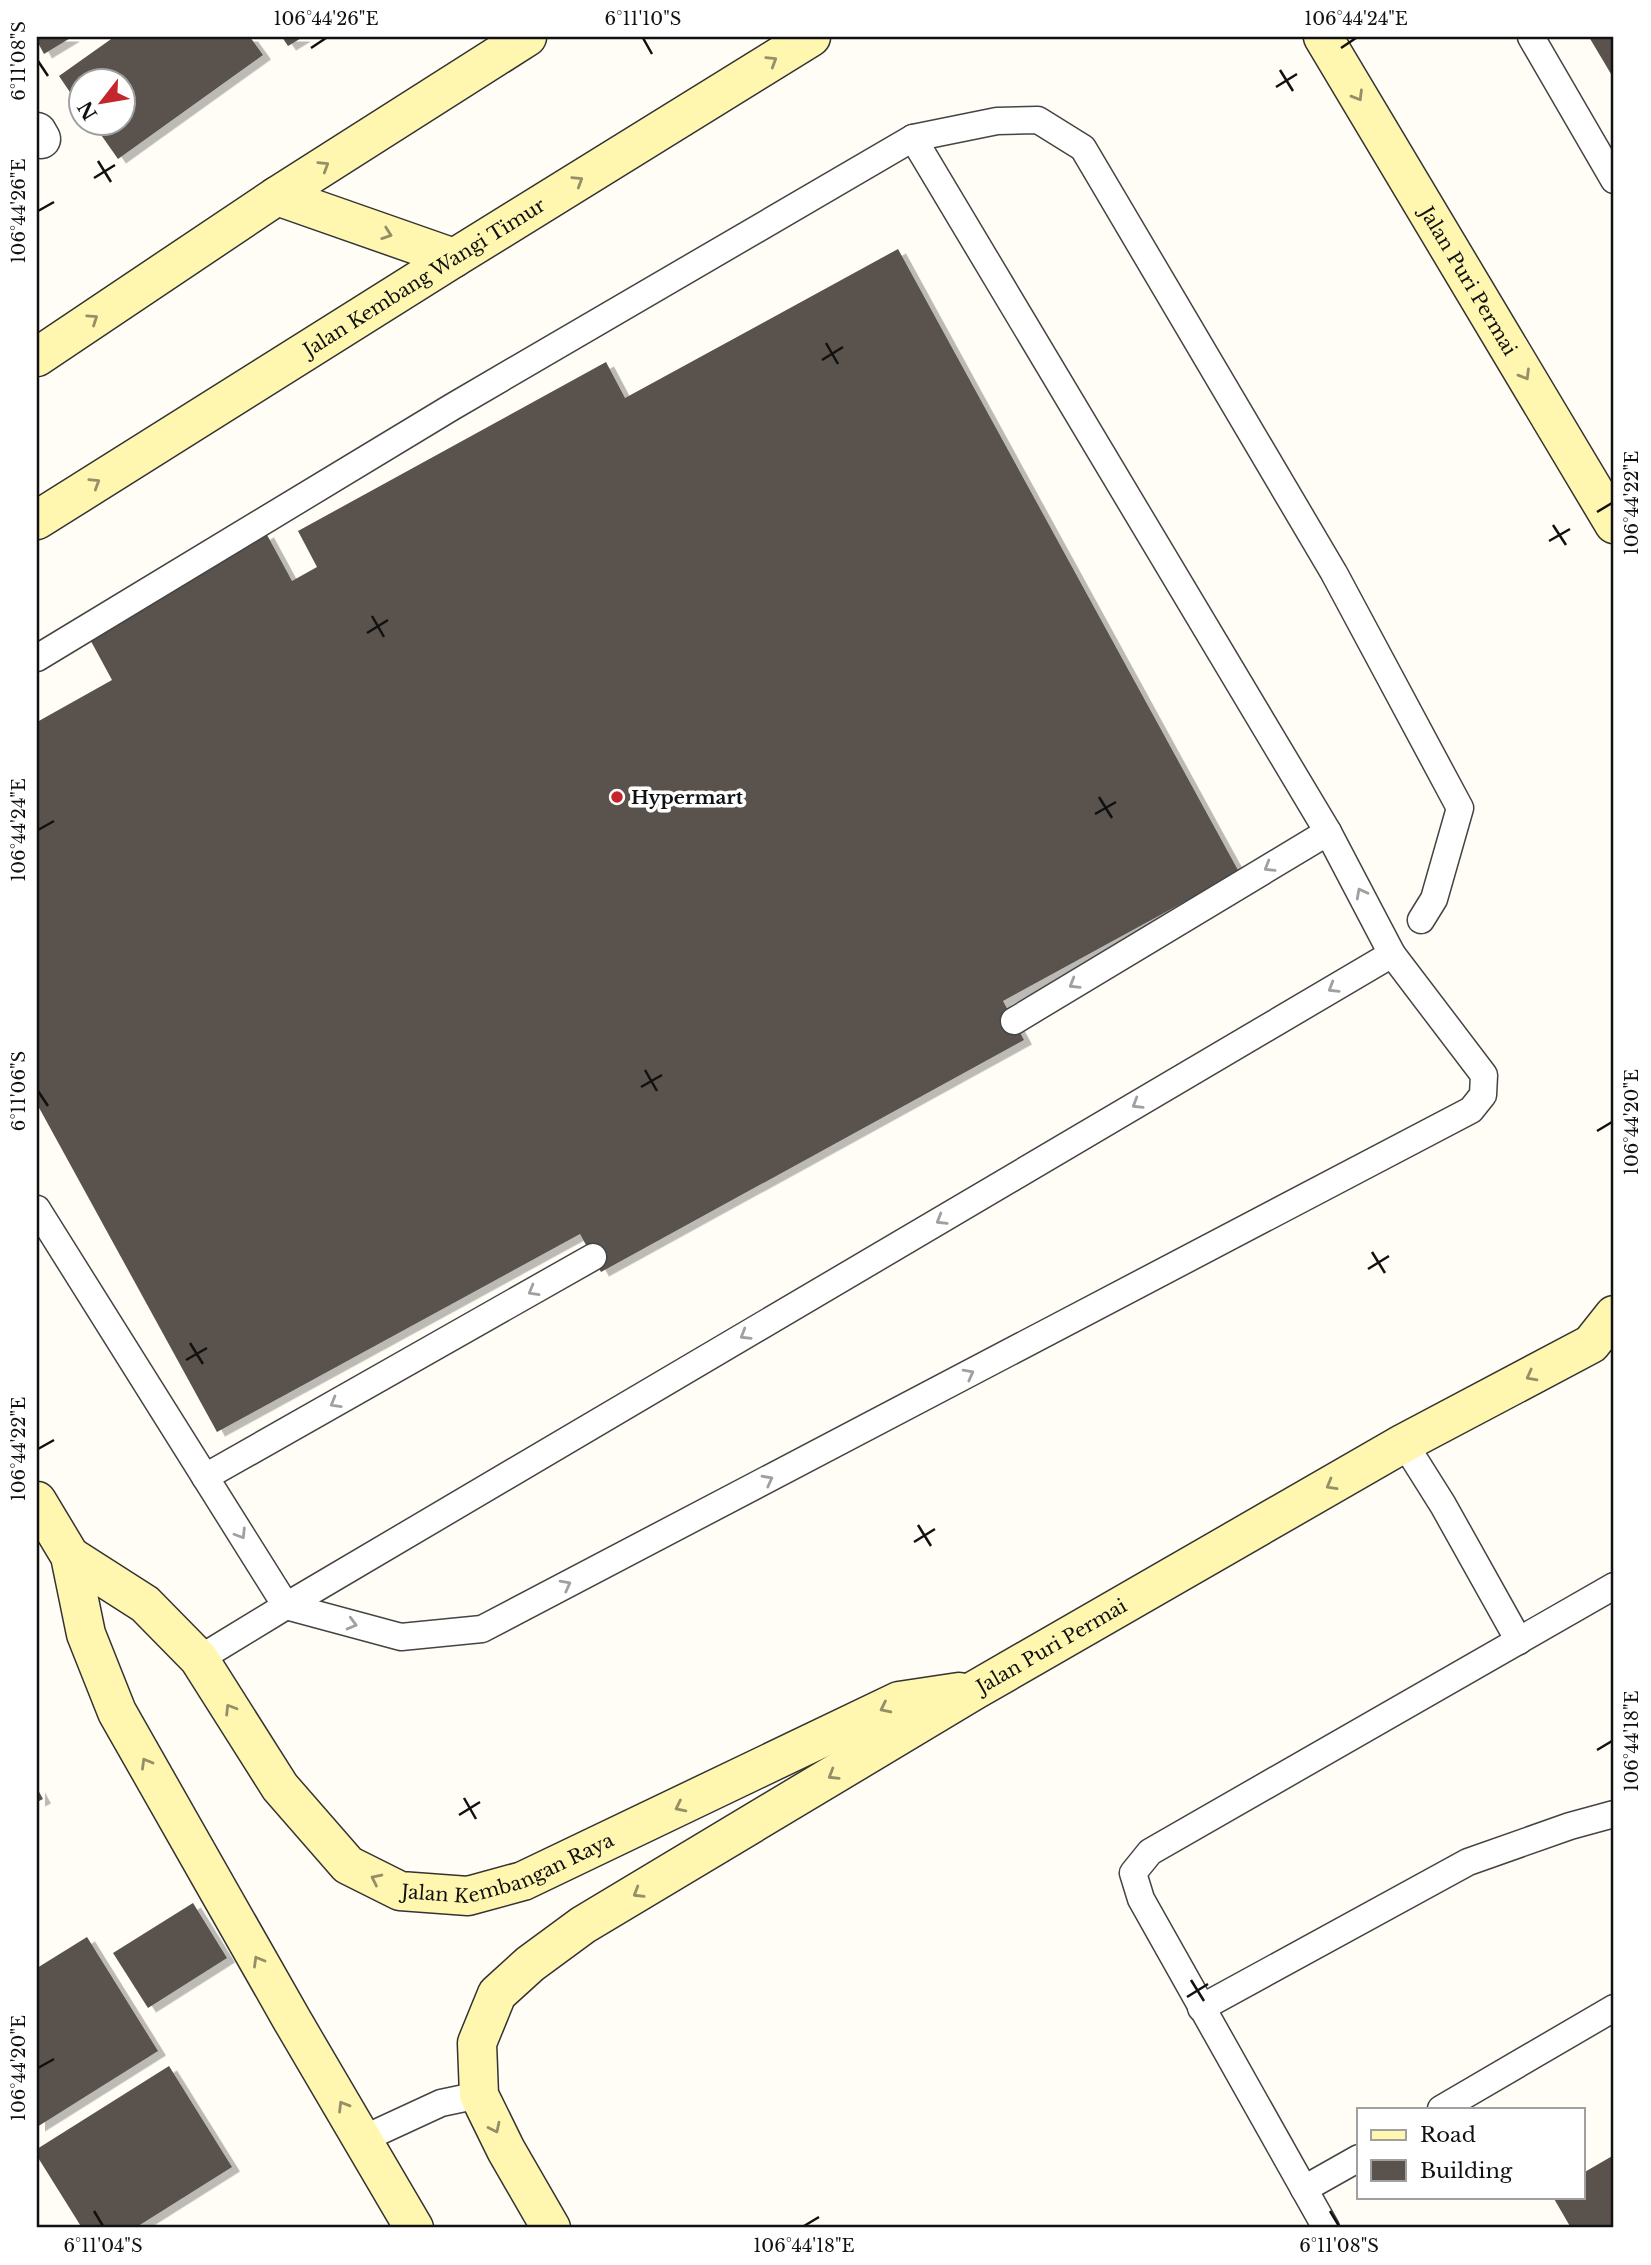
<svg xmlns="http://www.w3.org/2000/svg" width="1651" height="2265" font-family="'Libre Baskerville',serif">
<style>
.building{fill:#5a524d;filter:url(#shadow)}
.lines{fill:none;stroke-linecap:round;stroke-linejoin:round}
.lane-casing{stroke:#444;stroke-width:29}
.street-casing{stroke:#444;stroke-width:41}
.secondary-casing{stroke:#333;stroke-width:41}
.lane{stroke:#fff;stroke-width:26}
.street{stroke:#fff;stroke-width:38}
.secondary{stroke:#fff6b0;stroke-width:38}
.oneway{stroke:#948f68}
.oneway2{stroke:#a0a0a0}
.ticks{fill:none;stroke:#111;stroke-width:2.5}
.poi-dot{fill:#c4262e;stroke:#fff;stroke-width:2.5}
.labels{text-anchor:middle;stroke-width:7;stroke-linejoin:round;paint-order:stroke}
.street-label{font-size:19px;fill:#111;stroke:#fff}
.poi-label{font-size:19px;font-weight:bold;fill:#111;stroke:#fff;text-anchor:start}
.neatline{fill:none;stroke:#111;stroke-width:2.5}
.ticks-label{font-size:18px;text-anchor:middle;fill:#111}
</style>
<defs>
<filter id="shadow"><feDropShadow dx="8" dy="4.5" stdDeviation="0" flood-color="#0004"/></filter>
</defs>
<rect width="100%" height="100%" fill="#fffdf5"/>
<g class="building">
<path d="M37 37H72L44 54 37 41Z"/>
<path d="M114 37H250L263 55 118 159 92 122H122V80H80V107L59 76Z"/>
<path d="M282 37H303L288 46Z"/>
<path d="M1589 37H1614V79Z"/>
<path d="M898 249 1239 872 1003 1001 1024 1040 601 1272 580 1234 217 1432 37 1104V722L112 680 86 632 266 533 292 581 317 567 298 531 606 362 625 398Z"/>
<path d="M37 1788 43 1799 37 1802Z"/>
<path d="M193 1903 227 1958 148 2008 113 1953Z"/>
<path d="M87 1937 158 2051 37 2127V1968Z"/>
<path d="M169 2066 232 2167 135 2228H82L37 2156V2149Z"/>
<path d="M1614 2155V2228H1571L1553 2197H1583V2173Z"/>
</g>
<g class="lines">
<g class="lane-casing">
<g id="lane">
<path d="M1531 37 1614 180"/>
<path d="M37 658 452 407 913 138 997 121 1038 120 1083 148 1334 573 1460 808 1434 899 1421 920"/>
<path d="M1014 1021 1328 832"/>
<path d="M37 1209 286 1606 401 1637 482 1629 1471 1110 1483 1095 1484 1075 1392 954 1328 832 913 138"/>
<path d="M1404 1443 1443 1505 1519 1641"/>
<path d="M205 1477 593 1257"/>
<path d="M199 1659 286 1606 1392 954"/>
<path d="M1201 2008 1468 1862 1570 1826 1614 1814"/>
<path d="M1441 2109 1614 2008"/>
<path d="M363 2139 441 2103 479 2095"/>
<path d="M1304 2189 1359 2158"/>
<path d="M1326 2228 1141 1899 1133 1873 1150 1852 1614 1586"/>
</g>
</g>
<g class="street-casing">
<path id="street" d="M37 132 41 139"/>
</g>
<g class="secondary-casing">
<g id="secondary">
<path id="s1" d="M1323 37 1614 524"/>
<path d="M277 196 454 258"/>
<path d="M37 357 277 196 527 37"/>
<path id="s2" d="M37 520 454 258 811 37"/>
<path d="M37 1501 70 1556 86 1634 117 1712 292 2020 414 2228"/>
<path id="s3" d="M70 1556 145 1604 199 1659 280 1787 348 1865 400 1891 468 1896 523 1881 899 1701 959 1692"/>
<path id="s4" d="M551 2228 506 2150 479 2095 477 2043 497 1994 530 1964 583 1925 975 1690 1404 1443 1591 1344 1614 1315"/>
</g>
</g>
<use href="#lane" class="lane"/>
<use href="#street" class="street"/>
<use href="#secondary" class="secondary"/>
</g>
<defs><path id="oneway-chevron" d="M-2-3.5L2.5 0L-2 3.5" fill="none" stroke-width="1.6" stroke-linecap="round" stroke-linejoin="round" transform="scale(1.75)"/></defs>
<g class="oneway">
<use href="#oneway-chevron" transform="translate(772 61) rotate(-32)"/>
<use href="#oneway-chevron" transform="translate(1358 96) rotate(59)"/>
<use href="#oneway-chevron" transform="translate(324 166) rotate(-32)"/>
<use href="#oneway-chevron" transform="translate(578 181) rotate(-32)"/>
<use href="#oneway-chevron" transform="translate(387 234) rotate(19)"/>
<use href="#oneway-chevron" transform="translate(93 319) rotate(-34)"/>
<use href="#oneway-chevron" transform="translate(1525 375) rotate(59)"/>
<use href="#oneway-chevron" transform="translate(95 483) rotate(-32)"/>
<use href="#oneway-chevron" transform="translate(1531 1376) rotate(152)"/>
<use href="#oneway-chevron" transform="translate(1331 1485) rotate(150)"/>
<use href="#oneway-chevron" transform="translate(885 1708) rotate(154)"/>
<use href="#oneway-chevron" transform="translate(230 1709) rotate(-122)"/>
<use href="#oneway-chevron" transform="translate(146 1763) rotate(-120)"/>
<use href="#oneway-chevron" transform="translate(833 1775) rotate(149)"/>
<use href="#oneway-chevron" transform="translate(680 1807) rotate(154)"/>
<use href="#oneway-chevron" transform="translate(376 1879) rotate(-154)"/>
<use href="#oneway-chevron" transform="translate(638 1893) rotate(149)"/>
<use href="#oneway-chevron" transform="translate(258 1961) rotate(-120)"/>
<use href="#oneway-chevron" transform="translate(343 2106) rotate(-121)"/>
<use href="#oneway-chevron" transform="translate(495 2128) rotate(64)"/>
</g>
<g class="oneway2">
<use href="#oneway-chevron" transform="translate(1269 867) rotate(149)"/>
<use href="#oneway-chevron" transform="translate(1361 893) rotate(-118)"/>
<use href="#oneway-chevron" transform="translate(1074 984) rotate(149)"/>
<use href="#oneway-chevron" transform="translate(1333 988) rotate(149)"/>
<use href="#oneway-chevron" transform="translate(1137 1104) rotate(149)"/>
<use href="#oneway-chevron" transform="translate(941 1220) rotate(149)"/>
<use href="#oneway-chevron" transform="translate(533 1291) rotate(150)"/>
<use href="#oneway-chevron" transform="translate(745 1335) rotate(149)"/>
<use href="#oneway-chevron" transform="translate(969 1374) rotate(-28)"/>
<use href="#oneway-chevron" transform="translate(335 1403) rotate(150)"/>
<use href="#oneway-chevron" transform="translate(768 1480) rotate(-28)"/>
<use href="#oneway-chevron" transform="translate(241 1534) rotate(58)"/>
<use href="#oneway-chevron" transform="translate(566 1585) rotate(-28)"/>
<use href="#oneway-chevron" transform="translate(352 1624) rotate(15)"/>
</g>
<path class="ticks" d="M643 38 652 54M311 48 326 38M1341 48 1356 38M38 61 48 76M1280 70 1293 91M1276 87 1297 74M98 161 111 182M94 178 115 165M38 211 54 202M826 343 838 364M822 360 843 347M1597 512 1612 503M1553 525 1566 545M1549 541 1570 529M372 616 384 637M367 633 388 620M1099 797 1112 818M1095 814 1116 802M38 830 54 821M645 1070 657 1091M641 1087 662 1075M38 1091 48 1106M1597 1131 1612 1122M1372 1252 1385 1273M1368 1269 1389 1256M190 1343 203 1364M186 1360 207 1348M38 1449 54 1440M918 1525 931 1546M914 1542 935 1529M1597 1750 1612 1741M464 1798 476 1819M459 1815 480 1802M1191 1980 1204 2001M1187 1997 1208 1984M38 2068 54 2059M94 2211 103 2226M1330 2211 1339 2226M804 2226 819 2217"/>
<circle class="poi-dot" cx="617" cy="797" r="7"/>
<g class="labels">
<g class="street-label">
<text dy="7" stroke="none"><textPath href="#s2" startOffset="457">Jalan Kembang Wangi Timur</textPath></text>
<text dy="7" stroke="none"><textPath href="#s1" startOffset="284">Jalan Puri Permai</textPath></text>
<text dy="7" stroke="none"><textPath href="#s4" startOffset="912">Jalan Puri Permai</textPath></text>
<text dy="7" stroke="none"><textPath href="#s3" startOffset="592">Jalan Kembangan Raya</textPath></text>
</g>
<g class="poi-label">
<text x="631" y="804">Hypermart</text>
</g>
</g>
<rect width="1651" height="2265" fill="none" stroke="#ffffff" stroke-width="77"/>
<rect x="1357" y="2108" width="228" height="91" fill="#ffffff" stroke="#a0a0a0" stroke-width="2"/>
<rect x="1371" y="2130" width="35" height="10" fill="#fff6b0" stroke="#a0a0a0" stroke-width="2"/>
<text x="1420" y="2142" font-size="21" fill="#111111">Road</text>
<rect x="1371" y="2160" width="35" height="21" fill="#5a524d" stroke="#a0a0a0" stroke-width="2"/>
<text x="1420" y="2178" font-size="21" fill="#111111">Building</text>
<g transform="translate(102 102) rotate(239)"><circle r="33" fill="#ffffff" stroke="#a0a0a0" stroke-width="2"/>
<path d="M0-5L12 26L0 18L-12 26Z" fill="#c4262e"/>
<text y="-10" font-size="19" font-weight="bold" text-anchor="middle" fill="#111111">N</text>
</g>
<rect x="38" y="38" width="1574" height="2188" class="neatline"/>
<g class="ticks-label">
<text x="326" y="25">106°44'26"E</text>
<text x="643" y="25">6°11'10"S</text>
<text x="1356" y="25">106°44'24"E</text>
<text transform="translate(19 61) rotate(-90)" y="6">6°11'08"S</text>
<text transform="translate(19 211) rotate(-90)" y="6">106°44'26"E</text>
<text transform="translate(1632 503) rotate(-90)" y="6">106°44'22"E</text>
<text transform="translate(19 830) rotate(-90)" y="6">106°44'24"E</text>
<text transform="translate(19 1091) rotate(-90)" y="6">6°11'06"S</text>
<text transform="translate(1632 1122) rotate(-90)" y="6">106°44'20"E</text>
<text transform="translate(19 1449) rotate(-90)" y="6">106°44'22"E</text>
<text transform="translate(1632 1741) rotate(-90)" y="6">106°44'18"E</text>
<text transform="translate(19 2068) rotate(-90)" y="6">106°44'20"E</text>
<text x="103" y="2252">6°11'04"S</text>
<text x="804" y="2252">106°44'18"E</text>
<text x="1339" y="2252">6°11'08"S</text>
</g>
</svg>
